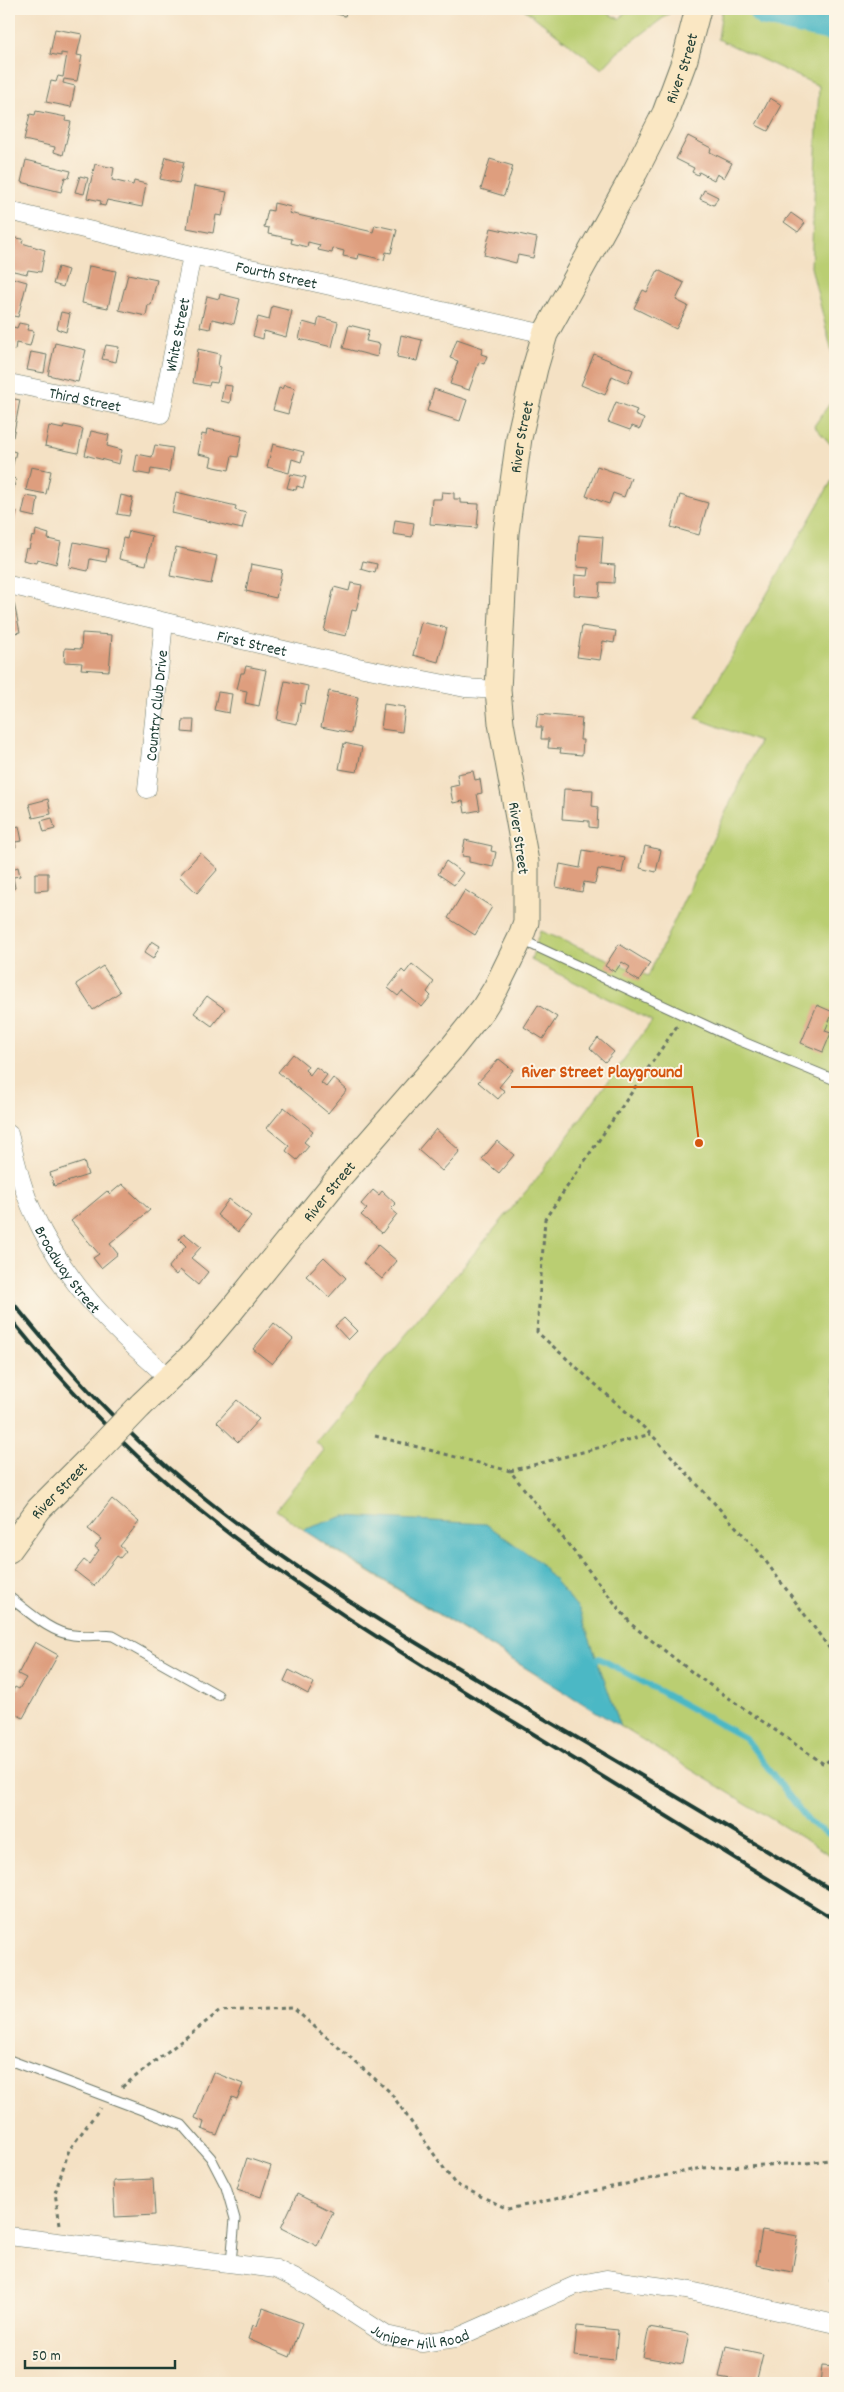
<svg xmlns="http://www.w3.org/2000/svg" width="844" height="2392" font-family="Dekko,sans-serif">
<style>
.green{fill:#bace72;stroke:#6c8653}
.water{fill:#4bb8c5;stroke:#357a7c}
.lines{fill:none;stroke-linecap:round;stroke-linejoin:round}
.stream{stroke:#4bb8c5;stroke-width:6}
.river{stroke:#4bb8c5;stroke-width:36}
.building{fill:#de9e7e}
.lane-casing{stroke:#6a7666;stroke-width:11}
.street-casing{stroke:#6a7666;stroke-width:19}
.secondary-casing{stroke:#6a7666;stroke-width:27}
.path{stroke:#6a7666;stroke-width:3;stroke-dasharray:4 4;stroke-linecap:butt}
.lane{stroke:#fff;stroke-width:9}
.street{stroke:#fff;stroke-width:18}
.secondary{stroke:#fae7c3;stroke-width:25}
.rail{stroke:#1f3d34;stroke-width:4}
.secondary-bridge-casing{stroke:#6a7666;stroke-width:27;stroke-linecap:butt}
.secondary-bridge{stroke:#fae7c3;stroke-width:25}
.labels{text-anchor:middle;stroke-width:4;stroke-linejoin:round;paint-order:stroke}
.street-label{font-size:16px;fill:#1f3d34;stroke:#fcf5e5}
.leader{fill:none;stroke:#d45610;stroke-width:2}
.callout-dot{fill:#d45610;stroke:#fcf5e5;stroke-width:2}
.callout-label{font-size:18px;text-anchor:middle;font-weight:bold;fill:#d45610;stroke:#fcf5e5;stroke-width:4;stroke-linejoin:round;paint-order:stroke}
</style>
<rect width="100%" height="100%" fill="#fcf5e5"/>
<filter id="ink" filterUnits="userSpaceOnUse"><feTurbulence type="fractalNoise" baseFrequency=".02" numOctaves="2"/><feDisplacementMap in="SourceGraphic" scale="10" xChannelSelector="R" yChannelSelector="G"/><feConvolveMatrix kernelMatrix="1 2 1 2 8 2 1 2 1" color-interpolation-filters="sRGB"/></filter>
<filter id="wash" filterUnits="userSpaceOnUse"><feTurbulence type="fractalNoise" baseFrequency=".0096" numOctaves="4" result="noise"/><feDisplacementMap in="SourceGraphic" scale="20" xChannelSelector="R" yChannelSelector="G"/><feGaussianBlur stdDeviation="1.12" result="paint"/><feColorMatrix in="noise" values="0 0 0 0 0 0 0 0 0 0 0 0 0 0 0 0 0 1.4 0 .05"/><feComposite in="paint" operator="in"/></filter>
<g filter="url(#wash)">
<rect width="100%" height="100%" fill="#f4e1c4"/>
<g class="green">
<path d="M524 9H597L620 19 627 9H675L618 52 602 69Z"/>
<path d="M722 9H835V365L811 267 819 86 718 39Z"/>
<path d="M835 396V449L814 426Z"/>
<path d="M835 475V1858L330 1548 276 1510 324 1450 316 1442 538 1177 652 1021 531 960 540 931 648 976 759 742 696 718Z"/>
</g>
<path class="water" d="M344 1516 486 1524 538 1561 579 1609 621 1727 303 1530Z"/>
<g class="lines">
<path class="stream" d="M596 1661 599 1658 745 1738 810 1823 835 1838"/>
<path class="river" d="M766 9 835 24"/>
</g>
<g id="blocks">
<g class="building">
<path d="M324 9H347L345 16 324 11Z"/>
<path d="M55 29 82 34 77 55 82 56 77 81 64 79 63 83 75 86 71 107 46 102 51 81 56 82 58 76 63 77 67 54 61 53V56L50 54Z"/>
<path d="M770 98 782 105 768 131 756 125Z"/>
<path d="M36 111 66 117 65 121 71 122 63 155 54 152 55 147 24 140 30 114 35 115Z"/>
<path d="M688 136 711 148 710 152 732 163 724 178 717 174 714 180 699 172 698 175 692 172 694 168 676 159Z"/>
<path d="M166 157 184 162 179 183 160 179Z"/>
<path d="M490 159 513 166 504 196 481 189Z"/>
<path d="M26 160 71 171 69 178 65 177 61 192 21 182Z"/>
<path d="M95 164 114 168 112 180 133 185 134 181 146 184 142 207 107 200 105 206 100 205 101 201 87 198Z"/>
<path d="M80 176 88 178 84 194 75 192Z"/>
<path d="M194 186 227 192 222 216 216 215 213 233 187 228Z"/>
<path d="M704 190 718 197 714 205 700 199Z"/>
<path d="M274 203 291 207 289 213 373 232 375 225 397 230 391 253 386 252 384 260 359 254 358 259 343 256 344 251 333 248 332 253 318 250 320 245 308 242 307 247 291 243 292 239 268 234 269 228 264 227 268 210 273 211Z"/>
<path d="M791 213 805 223 798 232 784 222Z"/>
<path d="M491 228 537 238 533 258 518 255 516 263 484 255Z"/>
<path d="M9 237 23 239 22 243 45 250 41 272 28 270 27 274 9 270Z"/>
<path d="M89 266 116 271 108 308 82 303Z"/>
<path d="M58 267 68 270 63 287 53 284Z"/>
<path d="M658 270 684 283 676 300 688 306 676 329 634 308 643 290 647 292Z"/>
<path d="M128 274 157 280 151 305H148L146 316 119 310Z"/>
<path d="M9 277 27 282 18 317 9 315Z"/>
<path d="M220 294 240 299 234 324 212 319 210 329 200 327 207 296 219 299Z"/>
<path d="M272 306 292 311 286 337 264 331 263 339 253 336 258 317 269 320Z"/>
<path d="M61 312 70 314 66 332 57 329Z"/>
<path d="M319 317 338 322 332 347 299 339 303 322 317 326Z"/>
<path d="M19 323 29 325 27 330 34 331 30 346 16 343 15 350 9 349V326L17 328Z"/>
<path d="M349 325 369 330 366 341 380 344 377 357 343 348Z"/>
<path d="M401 335 422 340 417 361 397 357Z"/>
<path d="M457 339 483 348 481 354 487 356 484 364 479 362 469 390 450 384 458 361 450 358Z"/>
<path d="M55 343 86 350 78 382 48 375Z"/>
<path d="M106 345 119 347 116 362 102 359Z"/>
<path d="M198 349 220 354 218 366 221 367 217 383 210 382 209 386 193 383Z"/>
<path d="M31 352 47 355 44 373 27 370Z"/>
<path d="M594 354 633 370 628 383 612 376 605 395 581 385Z"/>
<path d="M224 385 232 386 230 403 221 401Z"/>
<path d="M284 385 295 388 288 414 273 410 279 388 282 389Z"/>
<path d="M434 389 467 400 460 421 427 411Z"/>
<path d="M9 398 20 400 13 437 9 436Z"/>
<path d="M616 402 637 410 635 415 644 419 640 429 632 426 630 430 608 422Z"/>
<path d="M64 425 83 429 78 453 45 446 49 426 63 429Z"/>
<path d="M207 429 242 436 238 457 232 456 229 470 210 466 212 457 198 454 202 434 206 435Z"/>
<path d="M91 431 109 435 107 446 122 450 119 464 85 455Z"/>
<path d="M273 444 304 452 301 462 292 459 289 473 267 467Z"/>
<path d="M155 445 173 448 169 472 151 469 150 475 134 472 137 454 152 457Z"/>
<path d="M9 450 16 452 11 472H9Z"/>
<path d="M597 466 631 478 624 497 613 493 609 504 586 496Z"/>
<path d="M31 467 51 471 46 494 26 490Z"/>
<path d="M291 474 306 477 303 488 297 486 296 490 287 488Z"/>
<path d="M9 477 16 479 13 491 9 490Z"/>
<path d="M176 492 236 506 235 510 246 513 242 529 172 513Z"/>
<path d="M442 492 454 493V499H460V503L479 504 477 528 430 524 432 499H441Z"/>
<path d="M121 495 133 498 129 516 117 514Z"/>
<path d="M680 495 708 503 699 535 671 527Z"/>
<path d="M26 496 38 498 35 517 22 514Z"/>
<path d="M9 505H11L10 510 17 512 9 543Z"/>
<path d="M395 520 414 523 412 537 393 534Z"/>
<path d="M36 530 49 534 48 539 61 542 56 564 37 559 36 563 23 560 26 548 29 549 32 536 35 537Z"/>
<path d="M129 531 152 536 146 565 119 559 123 538 127 539Z"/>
<path d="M579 535 603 537 601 564 615 565 614 583 600 582 599 597 574 595 575 575 588 576 589 568 577 567Z"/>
<path d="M74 542 108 549 106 562 90 559 88 571 69 567Z"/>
<path d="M176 547 217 556 211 584 170 576Z"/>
<path d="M363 561 377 564 375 573 361 569Z"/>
<path d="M251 564 282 570 276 598 246 591Z"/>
<path d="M351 583 362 585 356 611 352 610 346 636 324 631 334 587 349 591Z"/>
<path d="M14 603 20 632 9 634V604Z"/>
<path d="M421 622 447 628 438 662 413 655Z"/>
<path d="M582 626 616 631 614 643 603 641 600 660 577 657Z"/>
<path d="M82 633 112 635 109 671 81 669 82 663 64 662 65 648 81 649Z"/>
<path d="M246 666 266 670 259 706 245 703 247 691 237 689 241 673H244Z"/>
<path d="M285 681 308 686 305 704 301 703 297 724 277 720Z"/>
<path d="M329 691 358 697 351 733 321 727Z"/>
<path d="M218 692 232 694 229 713 214 710Z"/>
<path d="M384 704 405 707 402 732 381 729Z"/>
<path d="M538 714 582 718 580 740H583L582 755 560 753 561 749 548 748 549 739H541L542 727H536Z"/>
<path d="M183 720H194L193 733 182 732Z"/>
<path d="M344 743 362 747 357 772 339 769Z"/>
<path d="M473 771 475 780 480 779 482 793 477 794 480 810 465 813 463 801 453 803 450 787 459 785 457 774Z"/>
<path d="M564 789 593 790 592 806 598 807 597 828 589 827V821L562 819Z"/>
<path d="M48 799 51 814 33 818 29 804Z"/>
<path d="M52 818 55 829 44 832 41 821Z"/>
<path d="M9 820 11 828 19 826 22 841 15 842 16 847 9 848Z"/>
<path d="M465 840 492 846 491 851 496 852 493 867 469 862V857L462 856Z"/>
<path d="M645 846 661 850 656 872 640 868Z"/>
<path d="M583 850 625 858 622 873 598 869 595 884 584 882 582 892 556 887 560 864 580 868Z"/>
<path d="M200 853 218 869 197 893 179 876Z"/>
<path d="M9 859 12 869 18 867 20 876 13 877 15 888 9 890Z"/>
<path d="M446 861 463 873 454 885 438 874Z"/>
<path d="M35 873H48V890L35 891Z"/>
<path d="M465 890 492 907 475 935 448 918Z"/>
<path d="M152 941 160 946 153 959 144 953Z"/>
<path d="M619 944 650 963 639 981 626 973 630 967 622 962 615 972 605 966Z"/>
<path d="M412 964 434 982 427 992 431 996 422 1007 402 991 398 996 388 988 402 970 405 973Z"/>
<path d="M103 966 120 992 93 1010 76 984Z"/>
<path d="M207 996 225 1009 212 1026 194 1013Z"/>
<path d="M538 1005 557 1017 543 1039 524 1027Z"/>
<path d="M817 1005 833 1012 825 1031 831 1033 823 1052 801 1043Z"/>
<path d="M598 1038 614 1052 605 1062 590 1048Z"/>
<path d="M293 1054 308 1066 305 1070 310 1075 316 1067 327 1075 321 1083 326 1087 333 1078 347 1090 328 1113 278 1072Z"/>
<path d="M499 1059 513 1070 499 1087 505 1091 498 1099 478 1082Z"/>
<path d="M284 1107 313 1131 304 1142 309 1146 297 1160 286 1151 289 1146 267 1128Z"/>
<path d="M436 1129 460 1151 442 1171 418 1150Z"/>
<path d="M497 1141 514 1155 499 1173 482 1159Z"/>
<path d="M84 1162 88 1175 54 1186 50 1173Z"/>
<path d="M122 1184 150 1210 110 1244 118 1254 101 1268 93 1258 99 1254 71 1221 107 1191 110 1194Z"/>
<path d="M373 1190 379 1195 382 1191 396 1204 391 1209 397 1214 382 1233 361 1215 367 1209 361 1204Z"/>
<path d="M229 1199 251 1216 238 1232 217 1215Z"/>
<path d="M184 1233 201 1247 191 1258 208 1272 198 1285 180 1270 176 1275 168 1268 186 1246 179 1239Z"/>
<path d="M378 1245 397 1261 382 1279 363 1263Z"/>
<path d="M324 1257 346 1278 329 1297 306 1276Z"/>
<path d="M344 1318 357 1331 348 1340 335 1326Z"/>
<path d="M274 1323 293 1339 272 1364 253 1349Z"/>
<path d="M237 1400 259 1419 238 1442 217 1422Z"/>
<path d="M112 1499 139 1522 120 1546 126 1551 120 1558 117 1556 94 1586 75 1571 84 1560 89 1564 99 1550 95 1547 101 1539 88 1529Z"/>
<path d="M35 1642 58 1655 23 1718 9 1710V1698L15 1687 19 1689 26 1678 18 1674Z"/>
<path d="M289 1670 314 1683 308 1694 284 1681Z"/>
<path d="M213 2072 243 2084 237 2099 232 2097 217 2135 202 2129 204 2122 195 2118Z"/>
<path d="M247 2158 271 2166 261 2197 237 2189Z"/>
<path d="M153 2179 155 2215 115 2217 113 2181Z"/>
<path d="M297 2194 333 2212 317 2246 281 2228Z"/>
<path d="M762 2230 798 2236 792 2272 756 2265Z"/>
<path d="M834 2258H835V2281H830Z"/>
<path d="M263 2308 302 2323 290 2357 248 2339 253 2325 257 2326Z"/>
<path d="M577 2326 618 2330 615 2360 574 2356Z"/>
<path d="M649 2327 689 2334 683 2364 643 2357Z"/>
<path d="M726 2346 763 2354 756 2383 719 2377Z"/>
<path d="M822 2366 835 2367V2383H820Z"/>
</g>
</g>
</g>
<g filter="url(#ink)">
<use href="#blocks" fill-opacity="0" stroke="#6a7666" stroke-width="1"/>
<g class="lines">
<g class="lane-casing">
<g id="lane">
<path d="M522 940 731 1037 835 1080"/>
<path d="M9 1597C27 1610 50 1633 73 1635 86 1637 100 1634 113 1636L218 1695"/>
<path d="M9 2060 182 2125 211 2158 226 2187 235 2219 231 2263"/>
</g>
</g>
<g class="street-casing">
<g id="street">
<path id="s1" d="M9 211 192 255 545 334"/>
<path id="s2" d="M9 383 161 414 192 255"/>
<path id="s3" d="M9 585 348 665 465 688 498 690"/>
<path id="s4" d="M147 789 164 622"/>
<path id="s5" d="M9 1134C16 1161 22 1189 34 1214 64 1281 113 1330 168 1377"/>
<path id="s6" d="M9 2236 276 2269 312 2287 386 2335 422 2343 456 2338 576 2285 606 2279 686 2290 835 2324"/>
</g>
</g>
<g class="secondary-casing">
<g id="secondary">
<path id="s7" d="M141 1405 198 1350 231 1311 341 1175 451 1049 483 1009 496 988 520 939 526 922V862L501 723 498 690 506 533 519 438 535 368 545 334 635 172 665 113 685 59 698 9"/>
<path id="s8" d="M9 1550 39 1509 89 1459"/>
</g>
</g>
<g class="path">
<path d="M677 1026 545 1219 537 1332 651 1434 759 1552 835 1656"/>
<path d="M375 1436 510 1471 632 1625 697 1676 824 1764 835 1756"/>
<path d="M510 1471 651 1434"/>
<path d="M122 2087 220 2011 293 2008 390 2092 455 2184 508 2209 701 2168 807 2163 835 2159"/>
<path d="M60 2224 55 2193 69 2150 100 2108"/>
</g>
<use href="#lane" class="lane"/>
<use href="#street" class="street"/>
<use href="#secondary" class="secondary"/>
<g class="rail">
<path d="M9 1298C64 1366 123 1432 191 1487 300 1577 422 1647 543 1718 641 1775 738 1833 835 1892"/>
<path d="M9 1317C61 1381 118 1442 181 1495 288 1585 409 1658 527 1730 630 1794 733 1857 835 1920"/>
</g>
<g class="secondary-bridge-casing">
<path id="secondary-bridge" d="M89 1459 141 1405"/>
</g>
<use href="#secondary-bridge" class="secondary-bridge"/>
</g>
</g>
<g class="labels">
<g class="street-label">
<text dy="6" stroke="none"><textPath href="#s7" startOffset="1515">River Street</textPath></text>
<text dy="6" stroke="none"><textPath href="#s1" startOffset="275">Fourth Street</textPath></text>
<text dy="6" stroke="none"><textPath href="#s2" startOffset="236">White Street</textPath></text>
<text dy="6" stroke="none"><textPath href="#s2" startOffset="78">Third Street</textPath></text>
<text dy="6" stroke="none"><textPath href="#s7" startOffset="1110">River Street</textPath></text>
<text dy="6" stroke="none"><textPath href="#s3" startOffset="250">First Street</textPath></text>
<text dy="6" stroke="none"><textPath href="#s4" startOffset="84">Country Club Drive</textPath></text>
<text transform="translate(520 838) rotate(82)" y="6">River Street</text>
<text dy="6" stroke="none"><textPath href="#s7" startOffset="285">River Street</textPath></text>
<text dy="6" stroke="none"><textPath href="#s5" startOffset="149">Broadway Street</textPath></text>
<text dy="6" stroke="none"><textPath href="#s8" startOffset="78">River Street</textPath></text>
<text dy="6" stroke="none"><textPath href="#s6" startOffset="432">Juniper Hill Road</textPath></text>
</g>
</g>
<path class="leader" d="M699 1143L692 1087H511"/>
<circle class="callout-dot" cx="699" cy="1143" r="5"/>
<g class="callout-label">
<text x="602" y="1077">River Street Playground</text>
</g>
<rect width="844" height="2392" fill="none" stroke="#fcf5e5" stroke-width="30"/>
<path d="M25 2360v8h150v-8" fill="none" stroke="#1f3d34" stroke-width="2.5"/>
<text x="32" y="2360" font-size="15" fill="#1f3d34" stroke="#fcf5e5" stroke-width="4" paint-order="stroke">50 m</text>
</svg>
